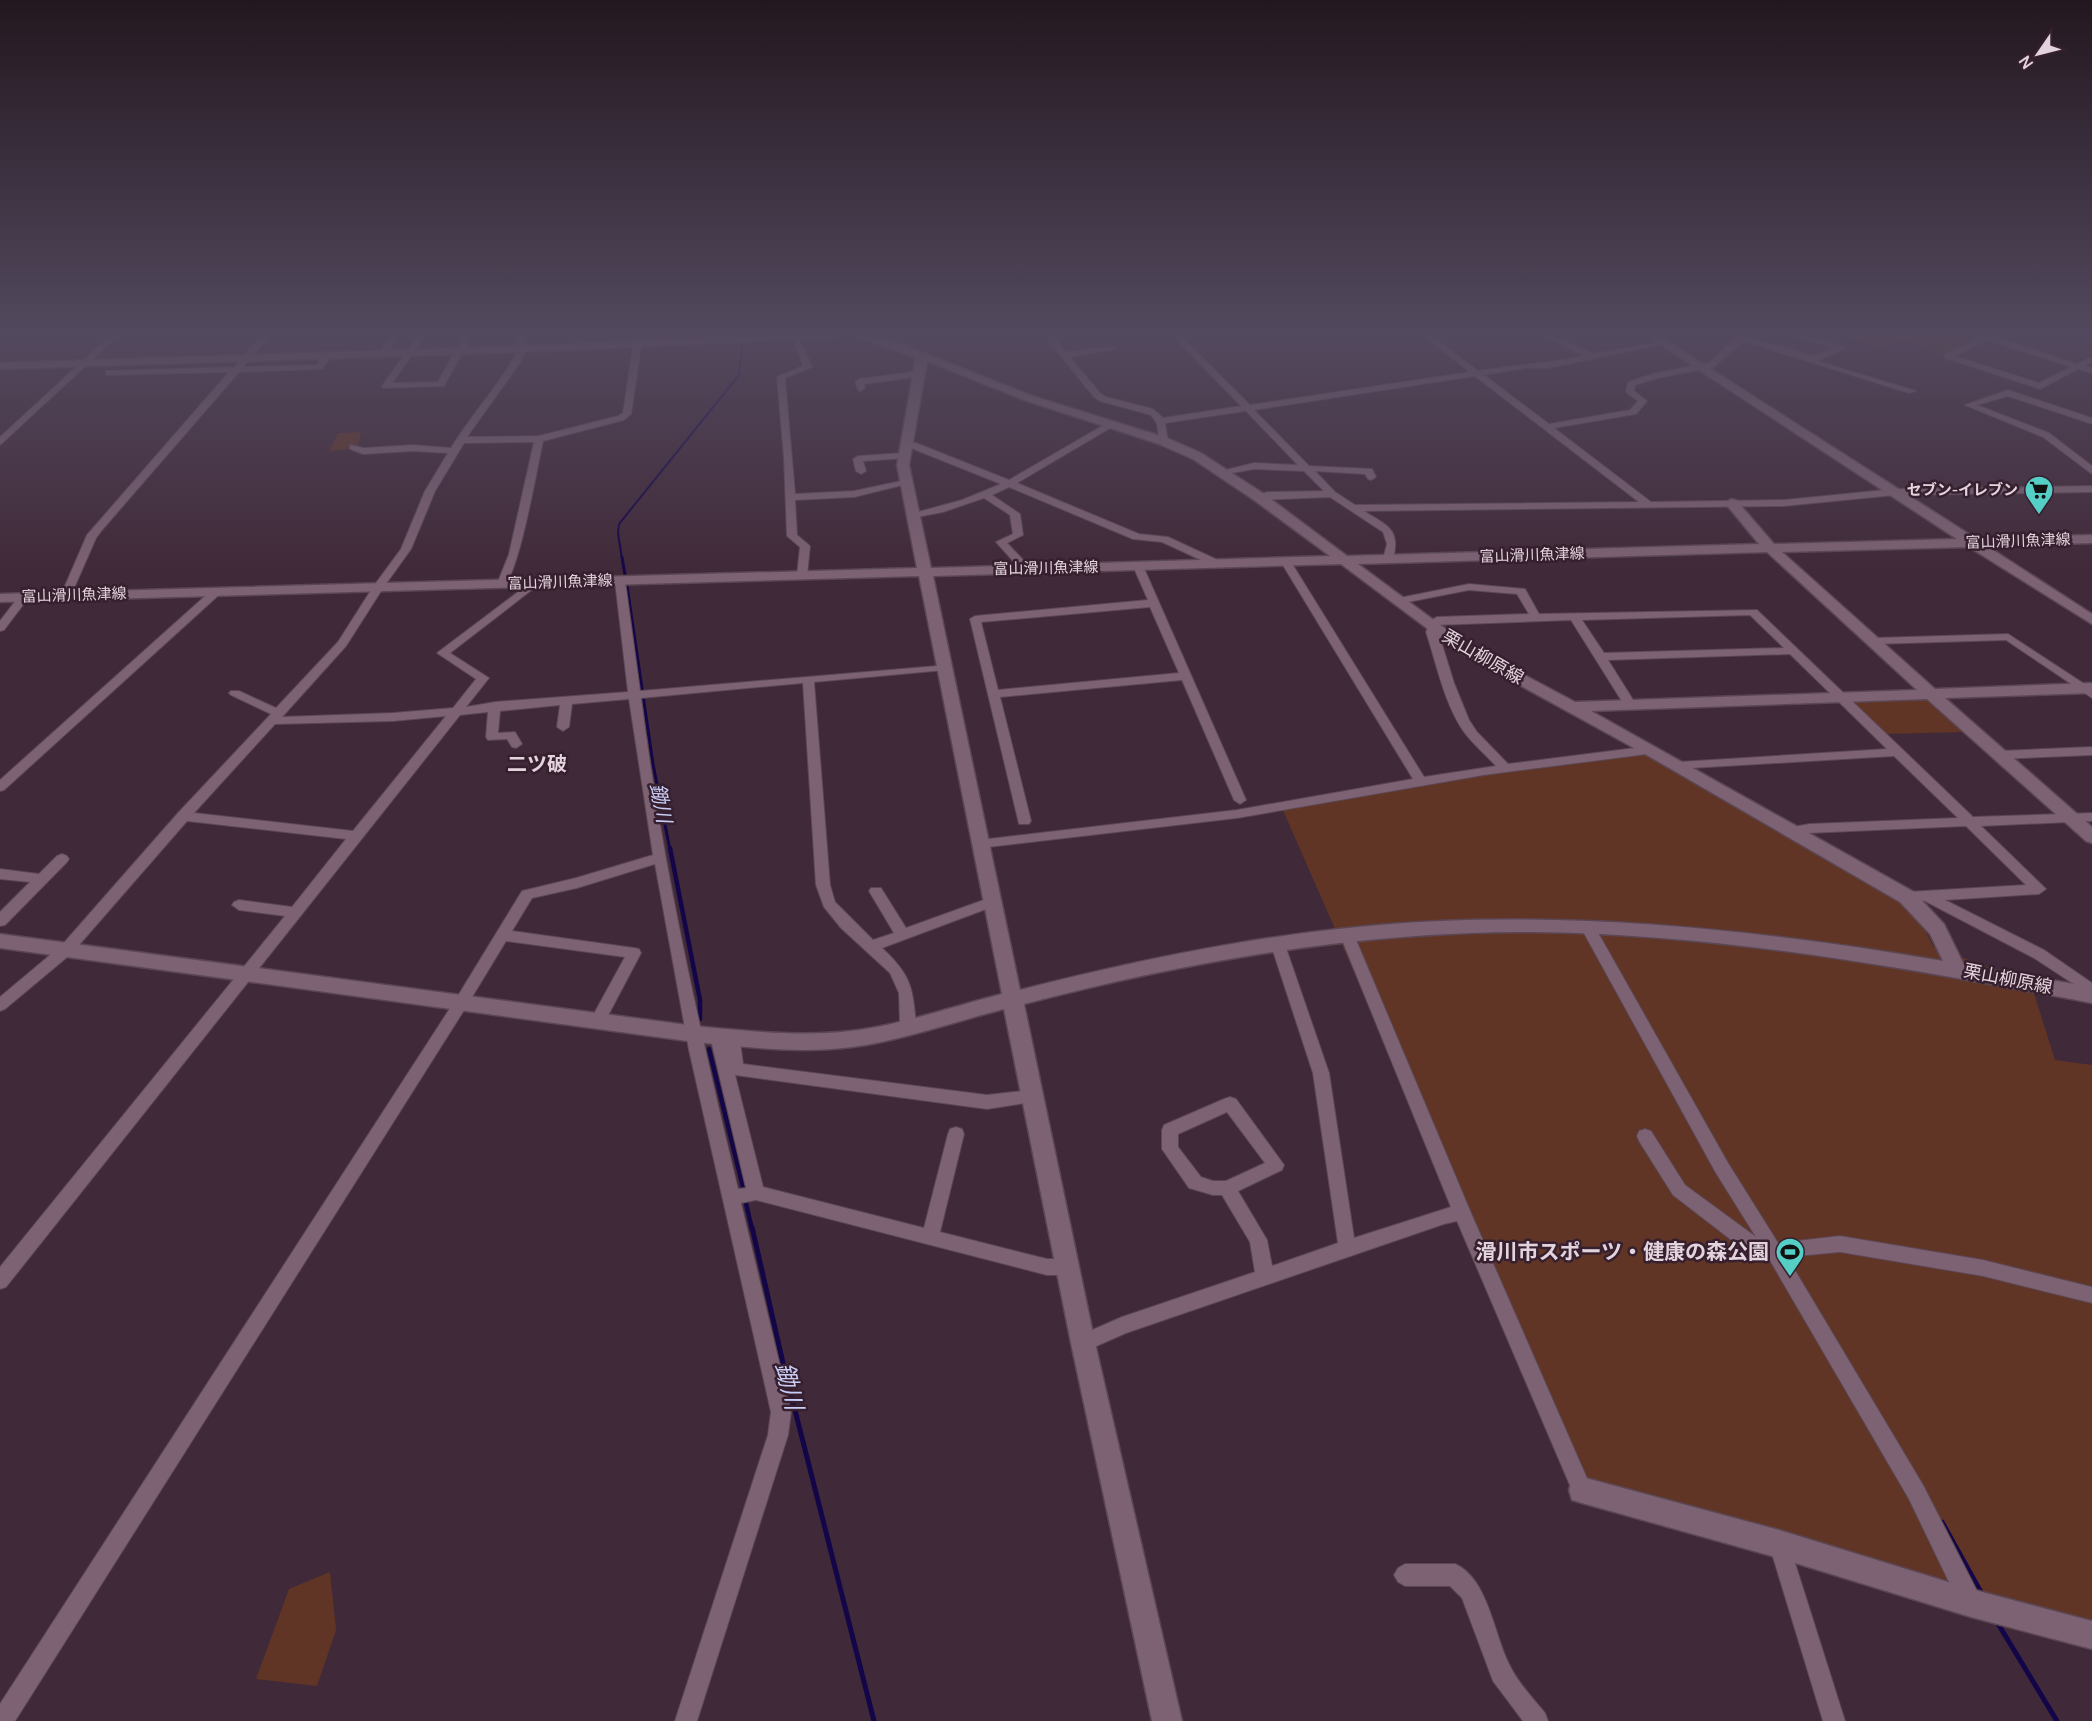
<svg xmlns="http://www.w3.org/2000/svg" width="2092" height="1721" font-family="Manrope,'Noto Sans JP',sans-serif">
<style>
.green{fill:#603525}
.lines{fill:none;stroke-linecap:round;stroke-linejoin:round}
.stream-far3{stroke:#130648;stroke-width:2}
.stream-far2{stroke:#130648;stroke-width:3}
.stream-far1{stroke:#130648;stroke-width:4.5}
.stream{stroke:#130648;stroke-width:5}
.street-casing{stroke:#5b4754;stroke-width:2}
.secondary-casing{stroke:#5b4754;stroke-width:3}
.street{fill:#7d6273;fill-rule:evenodd}
.secondary{fill:#7d6273;fill-rule:evenodd}
.labels{text-anchor:middle;stroke-width:5;stroke-linejoin:round;paint-order:stroke}
.far-poi-label{font-size:15px;font-weight:bold;fill:#e3d3dc;stroke:#361f2e;text-anchor:end}
.far-street-label{font-size:15px;fill:#e3d3dc;stroke:#361f2e}
.street-label{font-size:18px;fill:#e3d3dc;stroke:#361f2e}
.neighbourhood-label{font-size:20px;font-weight:bold;fill:#e3d3dc;stroke:#361f2e}
.water-label{font-size:20px;font-style:italic;fill:#c9cdf6;stroke:#361f2e}
.near-poi-label{font-size:21px;font-weight:bold;fill:#e3d3dc;stroke:#361f2e;text-anchor:end}
.near-water-label{font-size:24px;font-style:italic;fill:#c9cdf6;stroke:#361f2e}
</style>
<rect width="100%" height="100%" fill="#402938"/>
<g class="green">
<path d="M1840 334H1942L1967 342 1943 354 1902 340 1880 348Z"/>
<path d="M361 432 358 446 351 449 329 451 338 433Z"/>
<path d="M1929 698 1965 732 1885 734 1850 700Z"/>
<path d="M1651 750 1870 874 1918 916 1933 946 2031 984 2055 1060 2092 1065V1628L1582 1490 1281 806Z"/>
<path d="M330 1572 336 1630 317 1686 256 1679 289 1589Z"/>
</g>
<g class="lines">
<path class="stream-far3" d="M622 559 618 533 619 524 739 375 743 334"/>
<g class="stream-far2">
<path d="M622 557 625 575"/>
<path d="M627 586 653 764 670 850"/>
</g>
<g class="stream-far1">
<path d="M670 848 700 1000V1019"/>
<path d="M709 1049 744 1191"/>
<path d="M745 1199 752 1229"/>
</g>
<g class="stream">
<path d="M752 1227 783 1363 874 1721"/>
<path d="M1942 1522 1982 1594"/>
<path d="M1997 1622 2057 1721"/>
</g>
<g class="street-casing">
<g id="street">
<path d="M112 334H120L0 445V437Z"/>
<path d="M263 334H271L243 367 317 365 324 354 331 356 322 369H319L239 372 102 530 96 538 71 595 70 597H62L61 595 87 535 229 372 109 375H106V371L234 367Z"/>
<path d="M392 334H400L386 356H380L379 354Z"/>
<path d="M419 334H427L392 383 438 382 456 349H461L460 334H468L469 351 462 353 444 386 383 388 382 386Z"/>
<path d="M515 334H523L527 349 519 364 467 437 539 436 618 416 623 413 635 334H643L631 414 624 420 543 441C538 463 518 581 502 587L497 584 509 554 534 442 464 443 435 491 411 549 383 588 346 646 282 717 393 713 453 708 476 679 437 653 534 580 539 583 538 585 450 653 489 678 466 707 495 702 628 692 615 581 620 578 625 581 640 691 949 665V669L945 670 814 682 830 885 835 902 873 940 894 933 869 891 871 888H881L906 928 992 897 999 902 997 905 882 948C911 975 913 987 916 1026L913 1030 908 1032 903 1030 900 1026 899 993 890 973 841 928 824 907 816 885 803 683 641 698C662 864 699 1027 738 1189L746 1188 710 1036 713 1032 718 1030 723 1032 726 1039 729 1034 734 1032 739 1034 743 1064 987 1095 1032 1090 1038 1091 1040 1096 1038 1101 987 1109 735 1075 763 1187 924 1228 948 1134 950 1129 956 1127 962 1129 964 1134 940 1232 1047 1259H1067L1073 1261 1076 1267 1073 1273 1067 1275H1047L756 1200 741 1203 791 1412 788 1435 697 1721H675L768 1435 771 1412 689 1050 655 864 577 888 532 898 512 931 634 948 639 949 641 953 603 1025 598 1027 593 1025 590 1021 625 957 506 941 466 1007 15 1721H0V1704L456 999 522 891 576 878 653 855 629 699 572 704 569 727 563 731 557 727 560 705 500 711 498 733 515 732 522 744 516 748 512 747 507 739 488 740 486 737 488 712 460 715 6 1287 0 1289V1267L285 916 239 910 232 905 234 902 239 900 292 907 346 839 187 821 72 953 5 1009 0 1011V997L62 945 178 813 271 714 231 695 229 693 231 691H239L276 708 338 642 373 587 401 549 425 491 448 453 413 451 363 454 350 449V445L364 448 413 445 451 448C472 414 500 384 519 349ZM446 716 353 831 194 813 275 724 393 721Z"/>
<path d="M1043 334H1051L1066 352 1114 346 1115 348 1111 350 1070 357 1100 393 1106 397 1153 409 1163 418 1241 406 1171 334H1179L1250 405 1470 372 1421 334H1430L1478 371C1514 365 1549 363 1584 356L1541 334H1551L1593 354 1666 340V344H1663L1548 368H1526L1484 375 1549 424 1630 410 1638 401 1626 392 1628 382 1656 373 1708 363 1741 334H1750L1747 337 1814 356 1834 348 1786 334C1801 334 1834 339 1844 349L1817 361 1916 391 1909 393 1743 341 1714 367 1658 378 1635 385 1634 391 1647 401 1636 414 1554 428 1651 502 1784 500 1895 489 2092 486V492L1895 495 1784 506 1364 511C1387 526 1401 528 1393 559L1388 562 1383 559 1387 544 1383 532 1330 497 1259 500 1254 497 1267 492 1324 491 1304 471 1254 469 1221 475V471L1254 463 1298 465 1246 411 1165 423 1168 441 1160 443 1157 424 1151 415 1100 401 1094 397ZM1475 376 1639 502 1355 505 1335 492 1315 471 1365 474 1368 479 1371 480 1376 477 1372 469 1309 466 1254 410Z"/>
<path d="M1976 334 1991 335 2077 364 2092 357V362L2085 366 2092 368V373L2078 369 2040 389 1945 358V354L1980 338 1976 337ZM1987 340 2071 367 2039 383 1955 356Z"/>
<path d="M792 335 799 337 812 367 785 378 795 494 854 491 906 480 911 483 854 497 795 500 797 535 810 546 807 575 802 578 797 575 800 547 787 536 784 458 777 377 803 366Z"/>
<path d="M920 371 924 374 923 376 864 384 865 388 861 391 858 390 855 382 859 379Z"/>
<path d="M2008 390 2092 418V424L2008 396 1977 405 2049 433 2092 466V474L2043 437 1965 405Z"/>
<path d="M1109 422 1113 425 1112 427 1017 483 1139 534 1168 537 1222 562V566H1214L1162 542 1133 539 1009 487 992 495 1020 514 1023 535 1007 543 1030 567V571H1022L996 542 1013 534 1010 515 984 498 943 512 912 518 907 515 962 500 1001 484 911 448 902 446V442L916 443 1009 480Z"/>
<path d="M903 453 906 454V458L863 461 866 471 861 474 856 471 853 459 858 456Z"/>
<path d="M1286 559 1291 562 1424 777 1496 766C1485 754 1473 744 1464 732 1444 703 1437 665 1426 632L1428 627 1424 624 1437 617 1529 614 1517 594 1469 590 1398 604 1394 603V599L1469 584 1525 589 1539 614 1757 610 1973 817 2092 813V821L1981 826 2046 889 2039 894 1945 900 2044 950 2092 983V996L2034 958 1925 901 1902 900 1900 897 1907 892 2026 885 1966 826 1786 834 1784 831 1786 828 1810 824 1958 818 1894 756 1675 769 1673 766 1675 763 1679 762 1887 749 1790 654 1608 660 1635 703 1629 707 1623 703 1571 620 1436 625 1454 683 1469 720 1477 732 1508 764 1651 746 1657 750 1655 753 1484 775 1237 818 980 848 975 847 973 844 980 840 1237 810 1413 779 1281 562ZM1750 615 1784 648 1604 653 1582 620Z"/>
<path d="M1138 563 1143 566 1246 800 1240 804 1234 800 1182 680 1000 697 1031 821 1029 824H1019L970 619 975 616 1148 600 1133 566ZM1150 607 1179 673 998 690 981 622Z"/>
<path d="M217 588 222 591 221 593 4 790 0 791V780L213 589Z"/>
<path d="M24 594 29 597 4 630 0 631V621L20 595Z"/>
<path d="M2008 634 2092 689V698L2006 640 1874 644 1868 641 1874 638Z"/>
<path d="M2092 747V755L2000 759 1994 755 2000 751Z"/>
<path d="M62 854 67 856 69 859 67 862 5 925 0 926V912L30 882 0 879V869L39 874 57 856Z"/>
<path d="M1587 921 1592 922 1728 1163 1778 1243 1840 1236 1983 1260 2092 1287V1303L1983 1276 1840 1252 1787 1257 1923 1485 1978 1593 1981 1601 1978 1609 1970 1612 1962 1609 1909 1499 1768 1257 1743 1249 1673 1195 1639 1141 1637 1136 1639 1131 1645 1129 1651 1131 1685 1185 1756 1237 1716 1173 1580 926 1582 922Z"/>
<path d="M1347 930 1352 931 1354 935 1471 1213 1589 1483 1592 1490 1589 1497 1582 1500 1575 1497 1457 1221 1444 1224 1126 1333 1083 1352 1076 1349 1074 1343 1076 1337 1122 1317 1255 1272 1250 1242 1222 1195H1213L1189 1188 1162 1149V1130L1164 1125 1224 1099 1230 1097 1236 1099 1284 1165 1282 1170 1238 1191 1267 1240 1272 1266 1338 1243 1313 1073 1271 945 1273 941H1283L1285 945 1329 1073 1354 1238 1451 1207 1340 935 1342 931ZM1227 1112 1265 1163 1226 1181H1213L1201 1177 1178 1147V1134Z"/>
<path d="M1779 1534 1786 1537 1789 1544 1845 1721H1823L1769 1544 1772 1537Z"/>
<path d="M1405 1564H1455C1488 1578 1494 1635 1509 1664 1517 1682 1533 1698 1545 1713L1548 1721H1523L1493 1681 1462 1598 1450 1586H1405L1398 1582 1394 1575 1398 1568Z"/>
</g>
</g>
<g class="secondary-casing">
<g id="secondary">
<path d="M776 334H846L841 337 523 352 0 369V363L523 346Z"/>
<path d="M847 334H864L904 345 1032 396 1167 438 1201 453 1264 494 1347 556 1759 544 1725 503 1731 499 1736 500 1774 544 1957 539 1644 334H1656L1975 538 2092 535V543L1987 546 2092 614V624L1969 547 1782 552 1935 689 2092 683V693L1945 698 2092 827V843L2086 841 1927 699 1591 711 1914 892 1944 924 1964 965 2092 987V1003C1907 968 1721 934 1533 932 1361 931 1189 961 1024 1004L1095 1343 1182 1721H1152L1071 1343 1004 1009C957 1021 900 1041 852 1047 800 1054 747 1047 695 1042L0 948V934L695 1026C746 1031 799 1037 850 1031 898 1026 954 1006 1002 994L919 576 0 602V594L917 568 897 465 916 357ZM927 361 1024 400 1159 444 1193 459 1254 500 1330 556 931 568 909 465ZM1767 552 1917 690 1575 702 1466 644 1358 564ZM1341 564 1456 650 1645 754 1900 902 1930 934 1943 961C1777 933 1609 914 1440 921 1299 927 1157 955 1020 990L933 576Z"/>
<path d="M1582 1477 1779 1530 1971 1589 2092 1621V1649L1971 1617 1779 1558 1582 1503 1572 1500 1569 1490 1572 1480Z"/>
</g>
</g>
<use href="#street" class="street"/>
<use href="#secondary" class="secondary"/>
</g>
<linearGradient id="sky" x2="0" y2="1"><stop stop-color="#23171f"/><stop offset="0.58" stop-color="#53495e"/><stop offset="1" stop-color="#53495e" stop-opacity="0"/></linearGradient>
<rect width="2092" height="575" fill="url(#sky)"/>
<defs>
<g id="supermarket-pin" transform="scale(1.5)"><path d="M0 17L-7.5 6A9.5 9.5 0 1 1 7.5 6Z" fill="#55cec6" stroke="#361f2e"/><path d="M-6-5.5h2.5l.6 2H6L4.5 2H-2.5L-4.4-4H-6ZM-1.5 3.2a1.3 1.3 0 1 0 .1 0ZM3 3.2a1.3 1.3 0 1 0 .1 0Z" fill="#111"/></g>
<g id="stadium-pin" transform="scale(1.5)"><path d="M0 17L-7.5 6A9.5 9.5 0 1 1 7.5 6Z" fill="#55cec6" stroke="#361f2e"/><path d="M0-5a6.5 5 0 1 0 0 10a6.5 5 0 1 0 0-10ZM-3.5-1.8h7v3.6h-7Z" fill="#111"/></g>
</defs>
<g fill-rule="evenodd">
<use href="#supermarket-pin" x="2039" y="490"/>
<use href="#stadium-pin" x="1790" y="1252"/>
</g>
<g class="labels">
<g class="far-poi-label">
<text x="2018" y="495">セブン-イレブン</text>
</g>
<g class="far-street-label">
<text transform="translate(2018 541) rotate(-2)" y="5">富山滑川魚津線</text>
<text transform="translate(1532 555) rotate(-2)" y="5">富山滑川魚津線</text>
<text transform="translate(1046 568) rotate(-1)" y="5">富山滑川魚津線</text>
<text transform="translate(560 582) rotate(-2)" y="5">富山滑川魚津線</text>
<text transform="translate(74 595) rotate(-2)" y="5">富山滑川魚津線</text>
</g>
<g class="street-label">
<text transform="translate(1483 657) rotate(30)" y="6">栗山柳原線</text>
<text transform="translate(2008 979) rotate(11)" y="6">栗山柳原線</text>
</g>
<g class="neighbourhood-label">
<text x="537" y="771">二ツ破</text>
</g>
<g class="water-label">
<text transform="translate(661 803) rotate(79)" y="7">鋤川</text>
</g>
<g class="near-poi-label">
<text x="1769" y="1259">滑川市スポーツ・健康の森公園</text>
</g>
<g class="near-water-label">
<text transform="translate(789 1386) rotate(76)" y="8">鋤川</text>
</g>
</g>
<g transform="translate(2038 54) rotate(235)" stroke="#361f2e" stroke-width="4.5" paint-order="stroke">
<path d="M0-4.5L10 22L0 15L-10 22Z" fill="#e3d3dc"/>
<text y="-9" font-size="16" font-weight="bold" text-anchor="middle" fill="#e3d3dc">N</text>
</g>
</svg>
